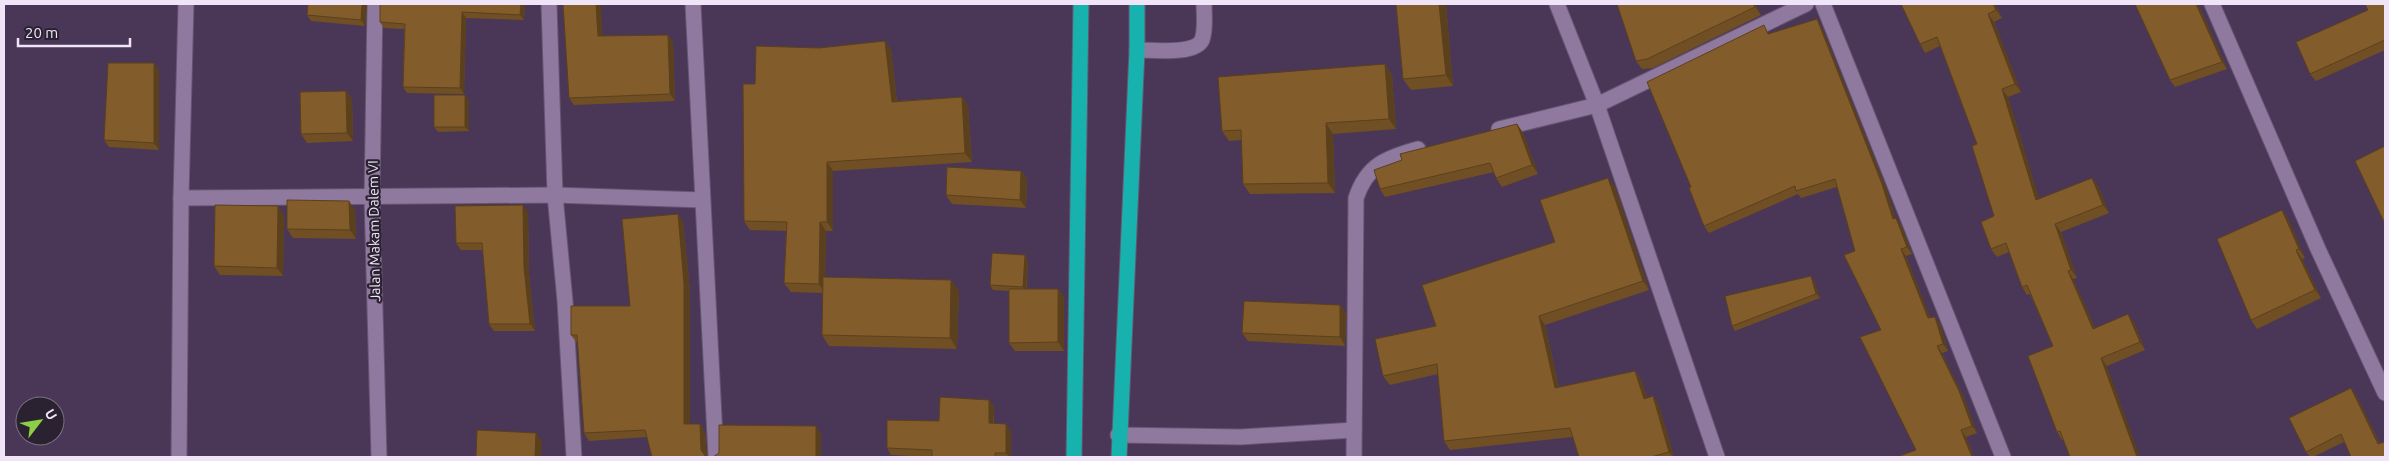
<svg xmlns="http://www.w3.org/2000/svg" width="2389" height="461" font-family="Ubuntu,sans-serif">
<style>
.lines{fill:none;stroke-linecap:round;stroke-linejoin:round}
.lane-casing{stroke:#665571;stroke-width:17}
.street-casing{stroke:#665571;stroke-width:17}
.highway-casing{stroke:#665571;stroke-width:17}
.lane{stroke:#8f799e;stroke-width:15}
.street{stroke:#8f799e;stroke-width:15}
.highway{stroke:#17b2ad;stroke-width:15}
.wall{fill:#704f24}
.shaded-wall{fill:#5b401d}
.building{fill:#825c2a;stroke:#5b401d}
.labels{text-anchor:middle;stroke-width:4.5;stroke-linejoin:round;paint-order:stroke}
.street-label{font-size:14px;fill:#f0e4f9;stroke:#2b2231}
</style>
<rect width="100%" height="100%" fill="#4a3657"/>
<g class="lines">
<g class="lane-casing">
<path id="lane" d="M1137 50C1153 50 1195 55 1202 40 1206 29 1204 15 1204 4"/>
</g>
<g class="street-casing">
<g id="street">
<path d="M375 4 372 198 379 457"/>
<path d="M549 4 555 195 565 301 574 457"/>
<path d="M693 4 716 457"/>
<path d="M1557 4 1597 105 1717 457"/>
<path d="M1823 4 2003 457"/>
<path d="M2212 4 2318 249 2385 393"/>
<path d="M1499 129 1597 105 1806 4"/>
<path d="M181 198 555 195 702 200"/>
<path d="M1118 435 1241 437 1354 430"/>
<path d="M179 457 181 198 186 4"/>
<path d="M1354 457 1356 198C1367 165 1386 158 1418 149"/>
</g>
</g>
<g class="highway-casing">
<g id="highway">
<path d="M1074 457 1081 4"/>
<path d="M1119 457 1137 50V4"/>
</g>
</g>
<use href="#lane" class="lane"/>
<use href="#street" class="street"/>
<use href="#highway" class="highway"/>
</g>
<g class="wall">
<path d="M367 4 365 26 311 21 307 15Z"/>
<path d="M525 4 524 20 466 18 464 94 407 93 403 87 404 29 384 28 380 22Z"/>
<path d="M1396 4H1446L1453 86 1411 90 1403 79Z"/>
<path d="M1617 4H1755L1761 15 1653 68 1642 69 1636 61Z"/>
<path d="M1901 4H1995L2002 18 1994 22 2021 92 2008 97 2039 199 2092 178 2098 186 2109 213 2061 232 2077 278 2073 279 2095 328 2134 322 2145 350 2107 366 2064 440H2062L2057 432 2053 346 2030 294 2027 295 2022 287 2009 252 1997 257 1991 249 1994 216 1977 144 1940 46 1925 53 1920 44Z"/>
<path d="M2198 4 2227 69 2175 87 2170 80Z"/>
<path d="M2385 4V50L2316 81 2310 74Z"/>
<path d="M1821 26 1887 191 1895 218 1901 225 1912 254 1906 256 1930 318 1940 324 1948 351 1942 353 1964 398 1977 433 1966 437 1974 457H1897L1916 450 1881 330 1855 251 1837 187 1801 198 1798 194 1709 233 1704 226 1691 187 1769 34Z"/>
<path d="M668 35 673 42 675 101 574 105 569 98 602 36Z"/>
<path d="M885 41 891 50 897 101 962 97 968 106 972 162 833 171V231H826L825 277 951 280 959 291 957 349 829 346 822 335 823 293 791 292 784 283 786 231 750 230 744 221 755 84 819 48Z"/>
<path d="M1385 64 1392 75 1396 129 1333 134 1335 193 1250 194 1243 184 1242 140 1229 141 1222 131Z"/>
<path d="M159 70V150L109 147 104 140Z"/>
<path d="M346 91 352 99 353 141 307 143 301 134Z"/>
<path d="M469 100V131L438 132 434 127Z"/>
<path d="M1517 124 1523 133 1538 174 1502 187 1496 178 1494 172 1385 197 1380 189Z"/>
<path d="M1021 171 1027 179 1026 208 952 204 946 195Z"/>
<path d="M1615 187 1649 290 1545 325 1559 387 1635 371 1641 380 1647 398 1653 396 1659 406 1674 457H1579L1573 437 1450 450 1444 441 1438 374 1390 385 1383 376 1436 326 1555 242Z"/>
<path d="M355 210 356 239 293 238 287 229Z"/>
<path d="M2282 210 2288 219 2305 258 2302 259 2321 298 2257 329 2251 320Z"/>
<path d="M528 212 529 274 535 331H494L489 324 483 250H461L456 243Z"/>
<path d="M678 214 683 222 690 291V424H700L705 432 707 457H652L647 437 589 441 584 433 578 343H577L571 335 630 306Z"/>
<path d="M284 215 283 276 220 275 214 266Z"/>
<path d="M1025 255 1028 260 1027 289H1058L1064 297V351H1015L1009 343V291L993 290 990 285Z"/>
<path d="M1814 281 1820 298 1735 331 1732 326Z"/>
<path d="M1340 305 1346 313 1345 346 1248 341 1242 333Z"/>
<path d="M2356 395 2380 444 2384 442 2385 444V457L2344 442 2313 457H2310L2306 452Z"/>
<path d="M989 400 994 407V423L1011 431V457H932L891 455 887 448 939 421Z"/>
</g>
<g class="shaded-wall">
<path d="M362 4H367L365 26 361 20Z"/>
<path d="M521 4H525L524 20 520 15Z"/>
<path d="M596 4H601L603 42 598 36Z"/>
<path d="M1439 4H1446L1453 86 1446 75Z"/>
<path d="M1753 4H1755L1761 15 1755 7Z"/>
<path d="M1993 4H1995L2002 18 1996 10Z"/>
<path d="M2196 4H2198L2227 69 2222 62Z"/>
<path d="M462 12 466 18 464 94 460 88Z"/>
<path d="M1988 14 1994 22 2021 92 2015 84Z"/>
<path d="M1817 19 1821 26 1887 191 1898 226 1893 219Z"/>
<path d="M668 35 673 42 675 101 670 94Z"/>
<path d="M885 41 891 50 898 111 892 102Z"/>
<path d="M154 63 159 70V150L154 143Z"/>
<path d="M1385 64 1392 75 1396 129 1389 119Z"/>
<path d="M2002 89 2008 97 2042 208 2036 200Z"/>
<path d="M346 91 352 99 353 141 347 133Z"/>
<path d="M465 95 469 100V131L465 127Z"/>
<path d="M962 97 968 106 972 162 965 153Z"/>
<path d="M1326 123 1333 134 1335 193 1328 183Z"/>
<path d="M1517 124 1523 133 1538 174 1532 165Z"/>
<path d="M827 162 833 171V231L827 222Z"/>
<path d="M1021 171 1027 179 1026 208 1020 200Z"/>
<path d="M1608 178 1615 187 1649 290 1643 281Z"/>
<path d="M2092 178 2098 186 2109 213 2103 205Z"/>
<path d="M349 201 355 210 356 239 350 230Z"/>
<path d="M523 205 528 212 529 274 535 331 530 324 524 267Z"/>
<path d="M278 206 284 215 283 276 277 268Z"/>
<path d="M2282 210 2288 219 2305 258 2299 249Z"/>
<path d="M678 214 683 222 690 291V432L684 424Z"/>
<path d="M1896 218 1901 225 1912 254 1907 247Z"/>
<path d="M820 222 826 231 825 293 819 284Z"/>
<path d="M2055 224 2061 232 2077 278 2071 270Z"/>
<path d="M1901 249 1906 256 1933 325 1928 318Z"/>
<path d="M2296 250 2302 259 2321 298 2315 290Z"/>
<path d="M1025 255 1028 260 1026 292 1023 287Z"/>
<path d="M2068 271 2073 279 2099 337 2093 329Z"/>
<path d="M1811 276 1814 281 1820 298 1816 294Z"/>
<path d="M951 280 959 291 957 349 950 338Z"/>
<path d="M1058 289 1064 297V351L1058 342Z"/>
<path d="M1340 305 1346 313 1345 346 1340 337Z"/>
<path d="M2128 314 2134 322 2145 350 2140 342Z"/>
<path d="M1539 316 1545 325 1561 397 1555 388Z"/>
<path d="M1935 317 1940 324 1948 351 1943 344Z"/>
<path d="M1937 346 1942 353 1964 398 1977 433 1972 426Z"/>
<path d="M2101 358 2107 366 2140 457H2137Z"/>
<path d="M1635 371 1641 380 1651 408 1644 399Z"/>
<path d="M2351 388 2356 395 2383 451 2378 444Z"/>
<path d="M1653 396 1659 406 1674 457H1673L1669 452Z"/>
<path d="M989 400 994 407 993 430 989 423Z"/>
<path d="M700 424 705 432 707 457H706L701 450Z"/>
<path d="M1006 424 1011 431V457H1009L1006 453Z"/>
<path d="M816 426 821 434V457H816Z"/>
<path d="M1961 430 1966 437 1974 457H1972Z"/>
<path d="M536 433 542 441 541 457H535Z"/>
</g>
<g class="building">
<path d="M308 4H362L361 20 307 15Z"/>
<path d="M380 4H521L520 15 462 12 460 88 403 87 405 24 380 22Z"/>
<path d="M563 4H596L598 36 668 35 670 94 569 98Z"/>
<path d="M1396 4H1439L1446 75 1403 79Z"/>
<path d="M1617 4H1753L1755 7 1647 59 1636 61Z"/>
<path d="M1901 4H1993L1996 10 1988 14 2015 84 2002 89 2036 200 2092 178 2103 205 2055 224 2071 270 2068 271 2093 329 2128 314 2140 342 2101 358 2137 457H2070L2060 431 2057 432 2028 356 2053 346 2027 285 2022 287 2006 243 1991 249 1981 222 1994 216 1972 146 1977 144 1937 37 1920 44Z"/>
<path d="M2135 4H2196L2222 62 2170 80Z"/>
<path d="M2365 4H2385V40L2310 74 2296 42 2368 10Z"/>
<path d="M1817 19 1882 184 1893 219 1896 218 1907 247 1901 249 1928 318 1935 317 1943 344 1937 346 1959 391 1972 426 1961 430 1972 457H1897L1916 450 1860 337 1881 330 1844 255 1855 251 1835 179 1796 191 1795 186 1704 226 1689 188 1691 187 1647 82 1764 25 1768 34Z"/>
<path d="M885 41 892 102 962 97 965 153 827 162V222H820L819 284 784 283 787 222 744 221 743 84H755L756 46 819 48Z"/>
<path d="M108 63H154V143L104 140Z"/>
<path d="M1385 64 1389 119 1326 123 1328 183 1243 184 1241 130 1222 131 1218 77Z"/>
<path d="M346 91 347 133 301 134 300 92Z"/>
<rect x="434" y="95" width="31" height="32"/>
<path d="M1517 124 1532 165 1496 178 1490 163 1380 189 1374 170 1402 160 1400 154Z"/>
<path d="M2385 146V224L2355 161Z"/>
<path d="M947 167 1021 171 1020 200 946 195Z"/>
<path d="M1608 178 1643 281 1539 316 1555 388 1635 371 1644 399 1653 396 1669 452 1651 457H1579L1570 428 1444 441 1437 364 1383 376 1375 339 1436 326 1422 285 1555 242 1540 200Z"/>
<path d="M287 200 349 201 350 230 287 229Z"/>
<path d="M215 205 278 206 277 268 214 266Z"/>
<path d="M523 205 524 267 530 324H489L482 243H456L455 206Z"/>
<path d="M2282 210 2299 249 2296 250 2315 290 2251 320 2217 239Z"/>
<path d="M678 214 684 283V424H700L701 450 706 457H652L645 430 584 433 577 335H571V306H630L622 219Z"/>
<path d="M992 253 1025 255 1023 287 990 285Z"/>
<path d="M1811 276 1816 294 1732 326 1725 296Z"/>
<path d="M823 277 951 280 950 338 822 335Z"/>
<path d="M1009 289H1058V342L1009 343Z"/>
<path d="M1244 301 1340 305V337L1242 333Z"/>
<path d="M2351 388 2378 444 2384 442 2385 445V457H2351L2341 434 2306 452 2289 418Z"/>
<path d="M940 397 989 400V423L1006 424V453H995V457H932V450L887 448V420L939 421Z"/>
<path d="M719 425 816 426V457H713L719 453Z"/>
<path d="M477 430 536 433 535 457H476Z"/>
</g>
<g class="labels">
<g class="street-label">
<text transform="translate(374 231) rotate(-91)" y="5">Jalan Makam Dalem VI</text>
</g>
</g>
<rect width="2389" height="461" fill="none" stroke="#f0e4f9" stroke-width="10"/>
<g transform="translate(40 421) rotate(59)"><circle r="24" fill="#2b2231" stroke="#7a7081"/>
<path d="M0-4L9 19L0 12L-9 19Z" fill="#8cce45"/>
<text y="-8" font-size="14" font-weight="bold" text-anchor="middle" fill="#f0e4f9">U</text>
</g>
<path d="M18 38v8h112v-8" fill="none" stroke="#f0e4f9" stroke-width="2.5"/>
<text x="25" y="38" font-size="15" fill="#f0e4f9" stroke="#2b2231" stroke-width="4" paint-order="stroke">20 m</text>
</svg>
